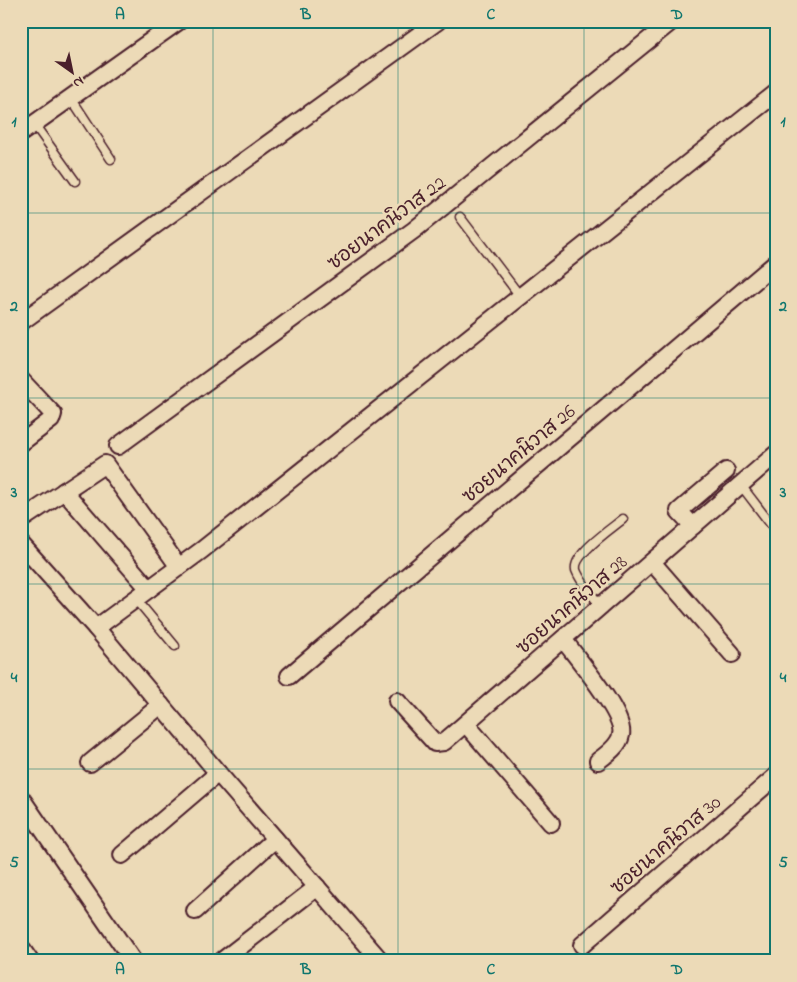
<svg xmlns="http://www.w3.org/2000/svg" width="797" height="982" font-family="'Indie Flower','Playpen Sans Thai',sans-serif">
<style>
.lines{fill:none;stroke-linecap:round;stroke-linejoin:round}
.lane-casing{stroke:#4a1f2b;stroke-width:11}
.street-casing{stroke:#4a1f2b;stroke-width:20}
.lane{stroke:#ecdab7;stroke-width:8}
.street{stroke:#ecdab7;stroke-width:16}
.grid{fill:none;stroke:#0f766e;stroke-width:1;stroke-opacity:0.55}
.labels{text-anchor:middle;stroke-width:5;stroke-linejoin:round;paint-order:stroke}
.street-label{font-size:20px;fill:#4a1f2b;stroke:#ecdab7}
.neatline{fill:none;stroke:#0f766e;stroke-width:2}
.grid-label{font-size:16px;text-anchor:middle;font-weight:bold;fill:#0f766e}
</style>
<rect width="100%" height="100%" fill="#ecdab7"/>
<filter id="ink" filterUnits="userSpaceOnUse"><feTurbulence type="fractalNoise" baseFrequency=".02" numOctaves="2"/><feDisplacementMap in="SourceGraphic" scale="10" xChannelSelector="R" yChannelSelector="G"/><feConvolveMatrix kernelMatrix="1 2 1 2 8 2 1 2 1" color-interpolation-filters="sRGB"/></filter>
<g filter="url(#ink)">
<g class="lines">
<g class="lane-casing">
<g id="lane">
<path d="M71 98 111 159"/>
<path d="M34 124 75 181"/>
<path d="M460 217 520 296"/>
<path d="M740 484 776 531"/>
<path d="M136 599 175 646"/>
<path d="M601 606C592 595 581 583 576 570 572 555 612 528 623 519"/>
</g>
</g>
<g class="street-casing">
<g id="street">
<path d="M21 133 179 21"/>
<path d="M21 322 438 21"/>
<path d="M21 380 53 414 51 420 21 443"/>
<path d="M118 446 414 230 672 21"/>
<path d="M64 491 149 589"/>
<path d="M21 520 105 464 179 567"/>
<path d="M693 526 679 511 726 471"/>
<path d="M21 544 96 628 218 773 381 961"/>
<path d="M652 562 732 654"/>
<path d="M96 628 202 550 776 93"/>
<path d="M563 639C576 657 626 715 621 735 619 746 606 755 598 761"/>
<path d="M289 676 776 263"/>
<path d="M397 701 435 743 444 742 776 454"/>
<path d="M466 724 551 823"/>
<path d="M90 763 161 705"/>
<path d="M21 798 133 961"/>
<path d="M122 855 218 773"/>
<path d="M195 911 275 839"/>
<path d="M582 945 776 776"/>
<path d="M21 948 30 961"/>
<path d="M223 960 317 887"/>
</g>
</g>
<use href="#lane" class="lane"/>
<use href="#street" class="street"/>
</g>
</g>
<path class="grid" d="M213 21V961M398 21V961M584 21V961M21 213H776M21 398H776M21 584H776M21 769H776"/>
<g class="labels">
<g class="street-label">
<text transform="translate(386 222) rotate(-37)" y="7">ซอยนาคนิวาส 22</text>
<text transform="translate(518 453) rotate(-40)" y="7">ซอยนาคนิวาส 26</text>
<text transform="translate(571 604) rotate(-41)" y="7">ซอยนาคนิวาส 28</text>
<text transform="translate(665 844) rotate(-41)" y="7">ซอยนาคนิวาส 30</text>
</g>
</g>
<rect width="797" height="982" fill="none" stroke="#ecdab7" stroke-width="55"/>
<g transform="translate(72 72) rotate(147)" stroke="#ecdab7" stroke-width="4" paint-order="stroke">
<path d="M0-4L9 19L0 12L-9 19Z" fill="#4a1f2b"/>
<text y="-8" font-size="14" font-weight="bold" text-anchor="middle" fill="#4a1f2b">N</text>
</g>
<rect x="28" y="28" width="742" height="926" class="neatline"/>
<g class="grid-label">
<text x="120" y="19">A</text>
<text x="306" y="19">B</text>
<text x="491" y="19">C</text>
<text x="677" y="19">D</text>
<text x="14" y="126">1</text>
<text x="783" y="126">1</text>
<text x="14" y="311">2</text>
<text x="783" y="311">2</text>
<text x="14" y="497">3</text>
<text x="783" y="497">3</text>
<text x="14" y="682">4</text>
<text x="783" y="682">4</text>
<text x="14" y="867">5</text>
<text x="783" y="867">5</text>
<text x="120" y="974">A</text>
<text x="306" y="974">B</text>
<text x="491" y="974">C</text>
<text x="677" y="974">D</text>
</g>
</svg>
